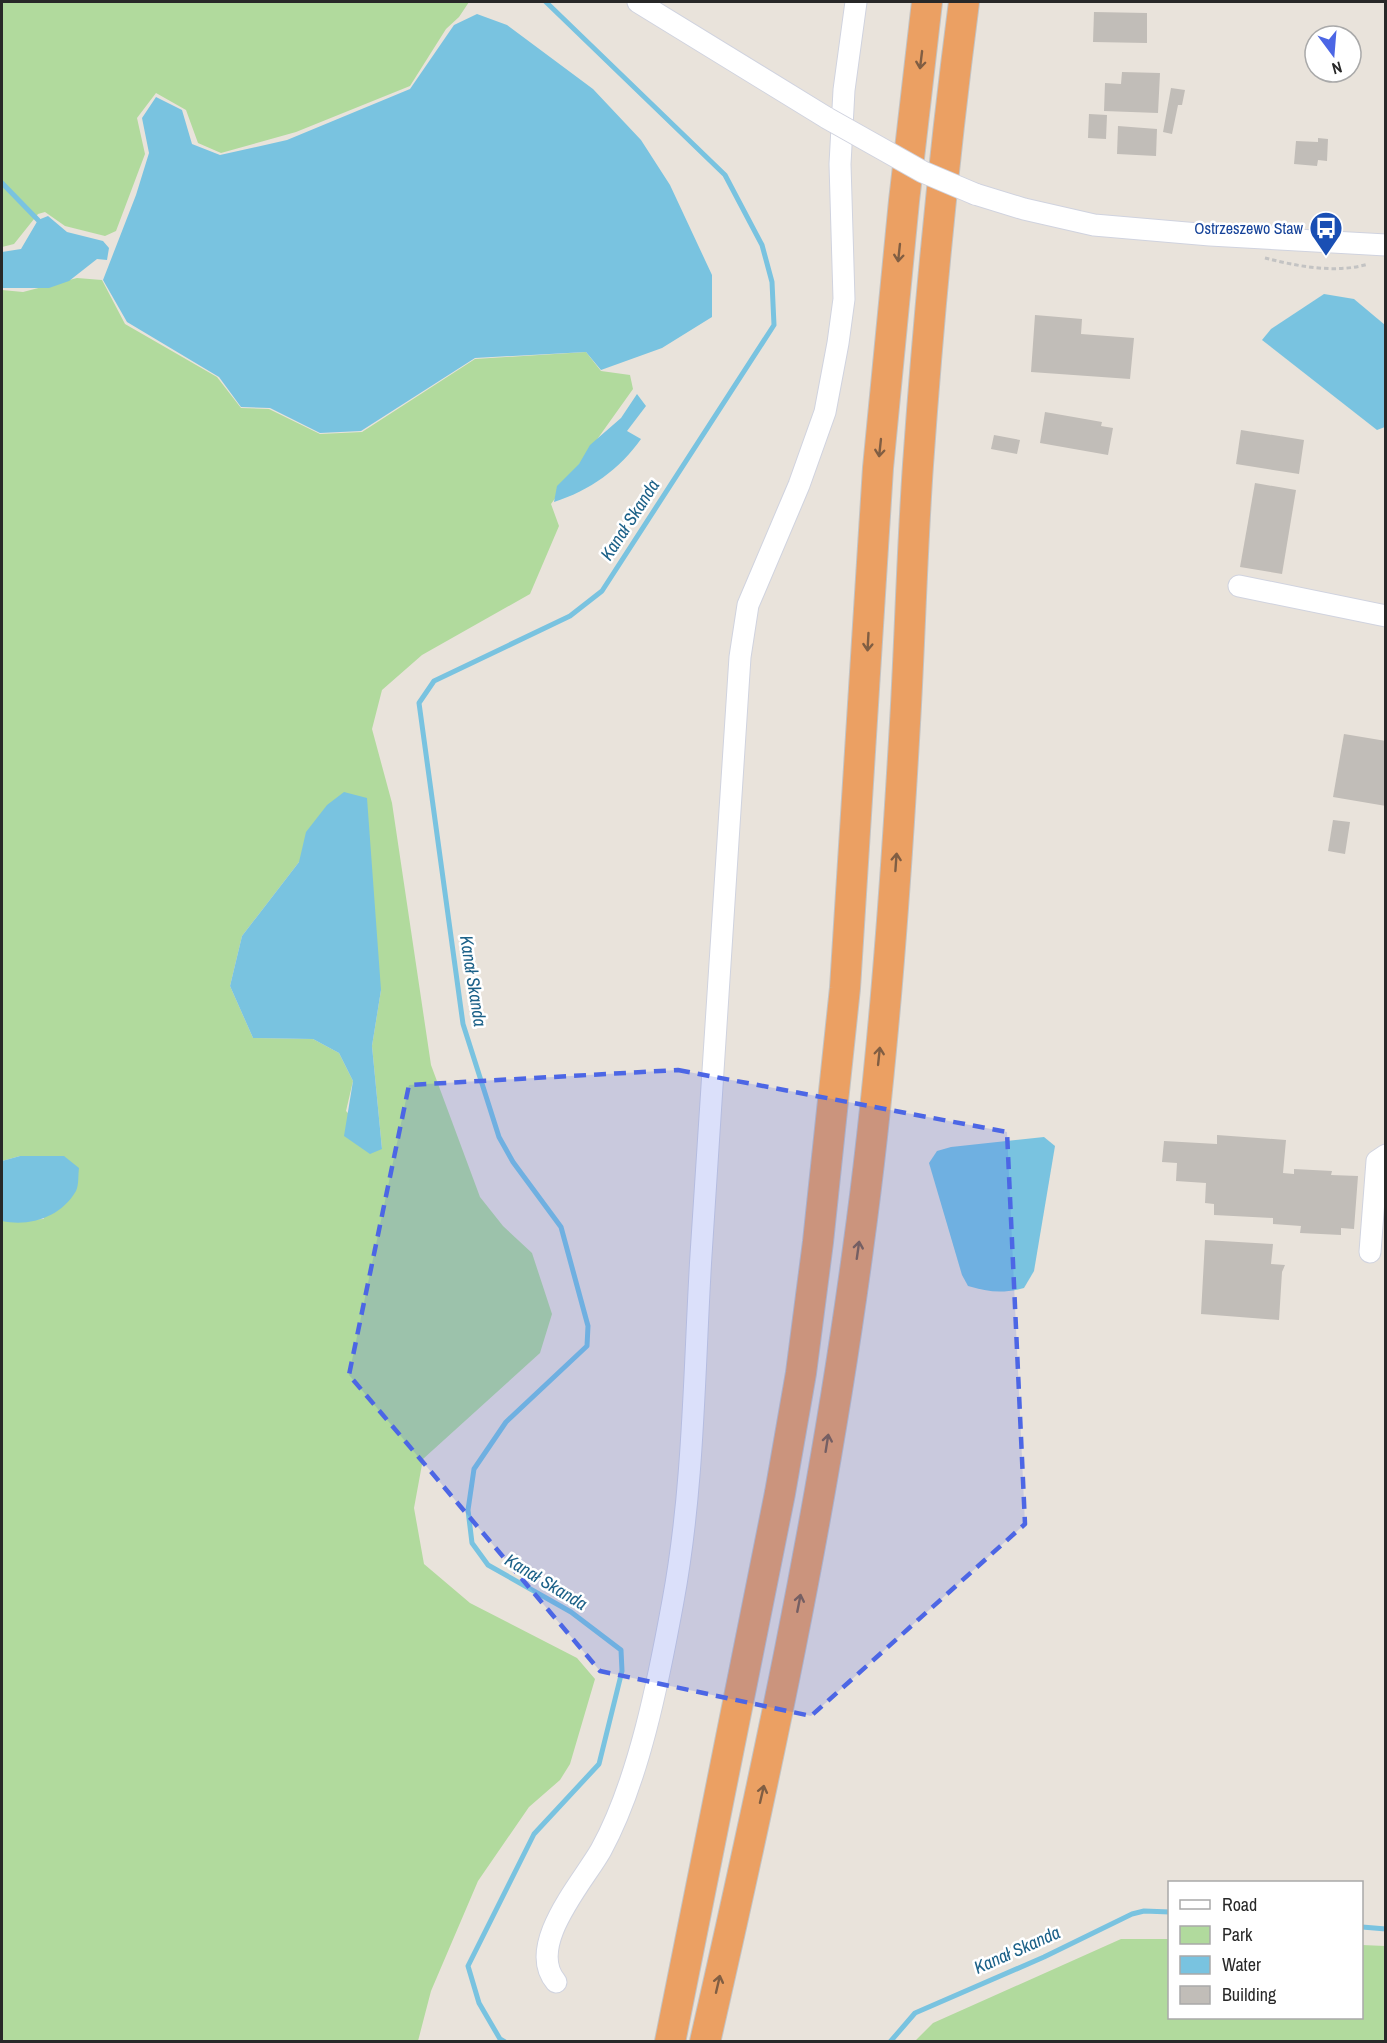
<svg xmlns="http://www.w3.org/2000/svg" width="1387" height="2043" font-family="'Archivo Narrow',sans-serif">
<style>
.green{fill:#b1da9d;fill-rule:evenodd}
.water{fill:#79c3e0}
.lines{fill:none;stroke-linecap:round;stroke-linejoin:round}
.stream{stroke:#79c3e0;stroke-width:5}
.building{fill:#c1bdb8}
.minor-casing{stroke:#d0d3df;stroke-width:23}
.highway-casing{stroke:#c3c3c3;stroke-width:32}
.path{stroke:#c3c3c3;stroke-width:3;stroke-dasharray:4.5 3;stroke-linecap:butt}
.minor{stroke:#fff;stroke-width:21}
.highway{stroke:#eba063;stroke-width:30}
.minor-bridge-casing{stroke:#d0d3df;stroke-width:23;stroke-linecap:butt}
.minor-bridge{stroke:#fff;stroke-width:21}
.oneway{stroke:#805e43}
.marked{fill:#4c66e5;fill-opacity:0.2;stroke:#4c66e5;stroke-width:4.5;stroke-dasharray:12 8;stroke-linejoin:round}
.labels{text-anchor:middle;stroke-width:5;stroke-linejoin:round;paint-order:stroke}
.transit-label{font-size:16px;fill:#164399;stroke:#fff;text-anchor:end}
.water-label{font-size:18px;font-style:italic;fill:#1c6188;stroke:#fff}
</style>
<rect width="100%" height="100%" fill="#e9e3db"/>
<g class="green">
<path d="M2 2H469L459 17 446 29 410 86 296 132 221 153 198 143 186 110 156 93 137 118 145 154 116 231 105 236 65 226 45 212 38 214 14 244 2 247Z"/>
<path d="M77 278 102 280 125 324 217 377 241 408 269 409 320 434 362 432 475 359 586 352 601 371 630 375 633 389 551 504 559 526 530 594 422 655 382 690 372 729 392 803 431 1065 480 1197 503 1226 532 1253 552 1314 540 1353 423 1459 414 1508 424 1564 470 1603 577 1658 595 1679 570 1764 560 1780 529 1807 478 1881 431 1991 418 2041H2V1221L44 1219 20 1156 2 1161V290L23 292ZM299 862 381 990 372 1046 382 1149 346 1111 353 1081 339 1053 313 1039 253 1038 230 986 242 936Z"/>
<path d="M1121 1939H1169L1170 2018H1362V1945L1385 1946V2041H915L933 2023Z"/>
</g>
<g class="water">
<path d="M477 14 507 25 593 89 641 140 670 185 712 275V317L662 348 601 370 586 352 475 358 361 431 320 433 270 408 241 407 219 377 127 322 103 280 136 195 149 153 142 118 156 97 182 110 192 144 220 155 287 140 410 89 454 25Z"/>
<path d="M48 216 67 232 103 241 109 248 107 260 97 259 69 281 49 288H2V252L21 249 38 220Z"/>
<path d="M1324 294 1354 299 1385 325V427L1377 430 1262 340 1271 329Z"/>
<path d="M637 394 646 406 627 431 641 439C620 469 589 491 554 502L557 486 579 464 590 445 621 418Z"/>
<path d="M344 792 367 798 381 990 372 1046 382 1149 370 1154 344 1136 353 1081 339 1053 313 1039 253 1038 230 986 242 936 299 862 306 832 327 805Z"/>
<path d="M1044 1137 1055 1146 1034 1271 1024 1288C1003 1294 988 1292 968 1286L962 1275 929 1163 937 1151 951 1147Z"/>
<path d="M20 1156H64L79 1168C78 1175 79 1185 76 1191 61 1217 30 1227 2 1221V1161Z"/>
</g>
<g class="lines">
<g class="stream">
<path d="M2 183 38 220"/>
<path d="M1362 1927 1386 1929"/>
<path d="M505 2042 500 2039 479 2003 468 1966 534 1834 599 1764 622 1671 621 1650 571 1612 488 1565 472 1543 468 1510 474 1469 506 1422 587 1346 588 1326 561 1227 513 1162 499 1137 463 1024 419 703 434 681 570 616 602 591 774 325 772 282 762 245 725 175 546 2"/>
<path d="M890 2042 915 2013 1044 1957 1132 1914 1144 1911 1170 1912"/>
</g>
</g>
<g class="building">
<path d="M1094 12 1147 13V43L1093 42Z"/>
<path d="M1122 72 1160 73 1158 113 1104 111 1105 83 1121 84Z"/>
<path d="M1171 88 1185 90 1182 105H1178L1172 134 1163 132Z"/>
<path d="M1089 114 1107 115 1106 139 1088 138Z"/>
<path d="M1118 126 1157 129 1156 156 1117 154Z"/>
<path d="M1318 138 1328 139 1327 161 1318 160 1317 166 1294 164 1296 141 1318 142Z"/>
<path d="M1035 315 1082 319 1081 334 1134 338 1130 379 1031 372Z"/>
<path d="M1045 412 1102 422 1101 426 1113 428 1108 455 1040 443Z"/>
<path d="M1241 430 1304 440 1299 474 1236 464Z"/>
<path d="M994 435 1020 440 1017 454 991 449Z"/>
<path d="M1255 483 1296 490 1282 574 1240 567Z"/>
<path d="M1344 734 1386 741V806L1333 797Z"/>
<path d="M1333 820 1350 822 1345 854 1328 851Z"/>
<path d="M1217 1135 1286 1140 1283 1173 1294 1174V1169L1332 1171 1331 1175 1358 1176 1354 1229 1341 1228V1235L1300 1233 1301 1226 1273 1224V1218L1214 1215V1204L1205 1203 1206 1183 1176 1181 1177 1163 1162 1162 1164 1141 1217 1144Z"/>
<path d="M1205 1240 1273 1244 1271 1264 1285 1265 1282 1272 1279 1320 1201 1314Z"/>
</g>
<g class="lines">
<g class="minor-casing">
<g id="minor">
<path d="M638 2 827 118"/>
<path d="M975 194 1024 209 1094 225 1210 235 1386 245"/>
<path d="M1239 586 1386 616"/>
<path d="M1370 1252 1377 1161 1386 1155"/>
<path d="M556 1982C525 1946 583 1882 601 1850 639 1781 659 1678 673 1601 694 1488 694 1370 701 1255 714 1056 727 856 740 657L748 605 799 485 825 412 838 343 844 299 840 164 844 90 856 2"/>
</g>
</g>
<g class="highway-casing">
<g id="highway">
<path d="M670 2042 780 1493 801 1373 818 1242 845 988 878 468 904 201 927 2"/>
<path d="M705 2042C765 1779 822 1516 858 1249 882 1075 895 898 905 723 910 637 912 551 918 465 929 310 944 155 964 2"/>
</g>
</g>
<path class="path" d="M1265 258C1296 266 1336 274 1368 264"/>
<use href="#minor" class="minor"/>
<use href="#highway" class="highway"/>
<g class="minor-bridge-casing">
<path id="minor-bridge" d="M827 118 923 172 975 194"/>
</g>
<use href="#minor-bridge" class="minor-bridge"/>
</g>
<defs><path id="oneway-shaft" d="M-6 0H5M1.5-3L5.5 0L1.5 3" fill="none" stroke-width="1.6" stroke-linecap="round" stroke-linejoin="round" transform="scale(1.5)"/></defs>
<g class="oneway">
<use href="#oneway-shaft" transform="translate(921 60) rotate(97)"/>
<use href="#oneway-shaft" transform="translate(899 253) rotate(96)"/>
<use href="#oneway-shaft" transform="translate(880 448) rotate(96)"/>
<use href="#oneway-shaft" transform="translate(868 642) rotate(93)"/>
<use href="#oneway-shaft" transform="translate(896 862) rotate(-86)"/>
<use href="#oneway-shaft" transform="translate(879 1056) rotate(-84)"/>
<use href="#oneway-shaft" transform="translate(858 1250) rotate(-82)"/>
<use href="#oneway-shaft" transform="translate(827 1443) rotate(-81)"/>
<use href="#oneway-shaft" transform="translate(799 1603) rotate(-79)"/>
<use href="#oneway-shaft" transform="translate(762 1794) rotate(-77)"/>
<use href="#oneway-shaft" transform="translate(718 1984) rotate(-77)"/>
</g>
<path class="marked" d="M678 1070 1007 1132 1025 1524 811 1716 600 1671 349 1375 409 1085Z"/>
<defs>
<g id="bus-pin" transform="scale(1.725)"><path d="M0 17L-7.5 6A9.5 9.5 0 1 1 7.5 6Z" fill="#1a4fb4" stroke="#fff"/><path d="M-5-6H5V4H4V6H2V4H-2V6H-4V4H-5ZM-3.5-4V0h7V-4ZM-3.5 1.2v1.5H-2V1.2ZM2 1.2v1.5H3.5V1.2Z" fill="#fff"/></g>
</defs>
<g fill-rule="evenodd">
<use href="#bus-pin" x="1326" y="228"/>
</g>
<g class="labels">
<g class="transit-label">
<text x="1303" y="234">Ostrzeszewo Staw</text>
</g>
<g class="water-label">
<text transform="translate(630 520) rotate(-57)" y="6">Kanał Skanda</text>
<text transform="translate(473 981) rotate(81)" y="6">Kanał Skanda</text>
<text transform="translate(546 1582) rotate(31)" y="6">Kanał Skanda</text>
<text transform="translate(1017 1950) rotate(-24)" y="6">Kanał Skanda</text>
</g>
</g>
<rect width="1387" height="2043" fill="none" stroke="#282828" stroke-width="6"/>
<rect x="1168" y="1881" width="195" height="138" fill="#ffffff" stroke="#a9a9a9" stroke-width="1.5"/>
<rect x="1180" y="1900" width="30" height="9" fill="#ffffff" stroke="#a9a9a9" stroke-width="1.5"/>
<text x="1222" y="1911" font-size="18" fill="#282828">Road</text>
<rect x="1180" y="1926" width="30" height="18" fill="#b1da9d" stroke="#a9a9a9" stroke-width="1.5"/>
<text x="1222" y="1941" font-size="18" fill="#282828">Park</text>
<rect x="1180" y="1956" width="30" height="18" fill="#79c3e0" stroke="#a9a9a9" stroke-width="1.5"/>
<text x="1222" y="1971" font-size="18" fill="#282828">Water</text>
<rect x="1180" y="1986" width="30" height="18" fill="#c1bdb8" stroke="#a9a9a9" stroke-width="1.5"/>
<text x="1222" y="2001" font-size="18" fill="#282828">Building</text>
<g transform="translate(1333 54) rotate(164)"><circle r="28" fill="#ffffff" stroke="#a9a9a9" stroke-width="1.5"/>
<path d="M0-4.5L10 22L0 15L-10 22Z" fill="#4c66e5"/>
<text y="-9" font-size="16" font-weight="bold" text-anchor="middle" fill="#282828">N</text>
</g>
</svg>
